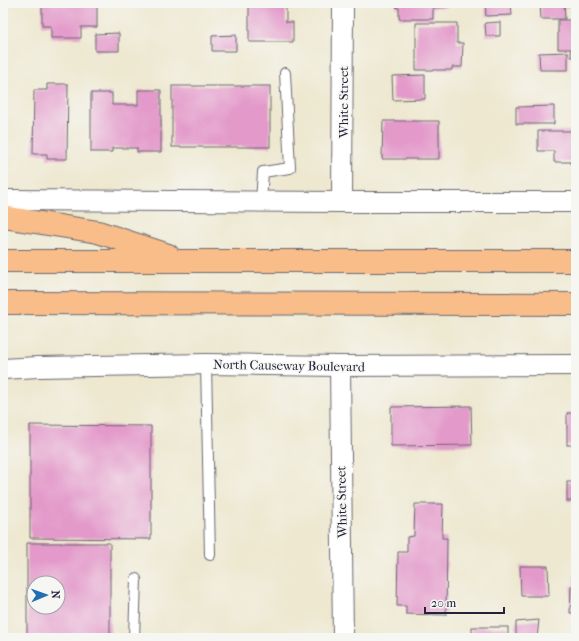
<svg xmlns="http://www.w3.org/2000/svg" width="579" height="641" font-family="'IM FELL French Canon',serif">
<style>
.building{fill:#e39aca;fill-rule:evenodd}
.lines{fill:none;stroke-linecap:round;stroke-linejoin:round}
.lane-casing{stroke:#69676f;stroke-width:12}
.street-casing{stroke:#69676f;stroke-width:22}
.highway-casing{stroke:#69676f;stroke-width:24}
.lane{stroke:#fff;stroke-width:10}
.street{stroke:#fff;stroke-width:20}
.highway{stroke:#f9bd89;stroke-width:22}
.labels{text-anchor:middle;stroke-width:3;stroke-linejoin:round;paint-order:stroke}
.street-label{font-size:13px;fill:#22223b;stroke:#f6f6f2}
</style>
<rect width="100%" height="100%" fill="#f6f6f2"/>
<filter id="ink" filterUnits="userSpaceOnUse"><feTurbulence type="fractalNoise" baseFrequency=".025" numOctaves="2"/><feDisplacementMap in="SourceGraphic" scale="8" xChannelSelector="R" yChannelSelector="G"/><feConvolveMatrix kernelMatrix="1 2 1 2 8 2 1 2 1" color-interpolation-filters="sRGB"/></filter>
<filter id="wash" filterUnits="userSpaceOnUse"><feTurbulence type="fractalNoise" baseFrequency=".012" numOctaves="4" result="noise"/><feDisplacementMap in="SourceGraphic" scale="16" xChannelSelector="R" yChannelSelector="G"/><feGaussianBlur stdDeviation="0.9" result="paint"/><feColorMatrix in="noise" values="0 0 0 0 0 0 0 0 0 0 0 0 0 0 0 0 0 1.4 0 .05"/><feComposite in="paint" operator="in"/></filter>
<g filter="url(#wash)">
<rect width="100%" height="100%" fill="#eee8d0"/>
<g id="blocks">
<g class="building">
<path d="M42 3H97V27H81V38H51V26H42Z"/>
<path d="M249 3H286V22H293V42H249Z"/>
<path d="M396 3H448V7L433 8V19H399V8L396 7Z"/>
<path d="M485 3H511L512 15 486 16Z"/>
<path d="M540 3H564L565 19H541Z"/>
<rect x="566" y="3" width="10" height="3"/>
<path d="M558 20H576V57H571V49H558Z"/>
<path d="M500 22V36H486L485 23Z"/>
<path d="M416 23H457V43H463L462 67H452V70H416Z"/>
<path d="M119 33V51H95V34Z"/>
<path d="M236 35V51H212V36Z"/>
<path d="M568 52V70H540L539 53Z"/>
<path d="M425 75V99L393 100 392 76Z"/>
<path d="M47 84H68L67 159H47V154H33L34 90H47Z"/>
<rect x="172" y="86" width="98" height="61"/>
<path d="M138 90H161V152H137V148H112V152H91V93H112V105H138Z"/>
<path d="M554 106V124H516V107Z"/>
<path d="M383 121H439V159H382Z"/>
<path d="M538 131H576V164H571V162H554V151H538Z"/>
<path d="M471 406 472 445 391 446V407Z"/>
<rect x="567" y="413" width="9" height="32"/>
<path d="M30 425 151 426V539L30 538Z"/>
<rect x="567" y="482" width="9" height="19"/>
<path d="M415 504H443L442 538H447L446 615 406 614V606H397L398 552H407V537L414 536Z"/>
<path d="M27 543H110V638H27ZM34 583H58V607H34Z"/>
<path d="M520 566H548L549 596H521Z"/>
<path d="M574 575H576V613H570L571 586H574Z"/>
<path d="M539 620 537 638H516V622Z"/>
<rect x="472" y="627" width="36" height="11"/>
</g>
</g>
</g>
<g filter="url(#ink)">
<use href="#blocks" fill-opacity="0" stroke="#69676f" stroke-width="1"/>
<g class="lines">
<g class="lane-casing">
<g id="lane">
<path d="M261 201 263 172 290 168 285 73"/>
<path d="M206 364 210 555"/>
<path d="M134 638 136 579"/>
</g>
</g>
<g class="street-casing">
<g id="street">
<path d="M3 200 342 202H576"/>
<path d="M342 202 343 3"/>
<path d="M340 366 343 638"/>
<path d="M3 369 38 367 206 364 340 366 576 365"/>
</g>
</g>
<g class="highway-casing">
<g id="highway">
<path d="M3 217 98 232 168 255"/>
<path d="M3 261H576"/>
<path d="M3 303 576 304"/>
</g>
</g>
<use href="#lane" class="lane"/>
<use href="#street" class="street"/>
<use href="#highway" class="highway"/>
</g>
</g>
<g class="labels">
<g class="street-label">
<text transform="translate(343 102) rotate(-90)" y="5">White Street</text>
<text transform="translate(289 365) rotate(1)" y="5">North Causeway Boulevard</text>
<text transform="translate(341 502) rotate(-91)" y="5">White Street</text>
</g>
</g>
<rect width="579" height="641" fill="none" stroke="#f6f6f2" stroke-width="16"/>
<g transform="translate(46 595) rotate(88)"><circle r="19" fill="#f6f6f2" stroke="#a1a1a9"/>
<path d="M0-3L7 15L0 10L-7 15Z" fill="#1f6fb2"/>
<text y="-6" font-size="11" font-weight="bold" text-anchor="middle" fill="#22223b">N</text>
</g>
<path d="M425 607v6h79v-6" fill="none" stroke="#22223b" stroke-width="2"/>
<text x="431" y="607" font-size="12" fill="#22223b" stroke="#f6f6f2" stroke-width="3" paint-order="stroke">20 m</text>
</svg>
